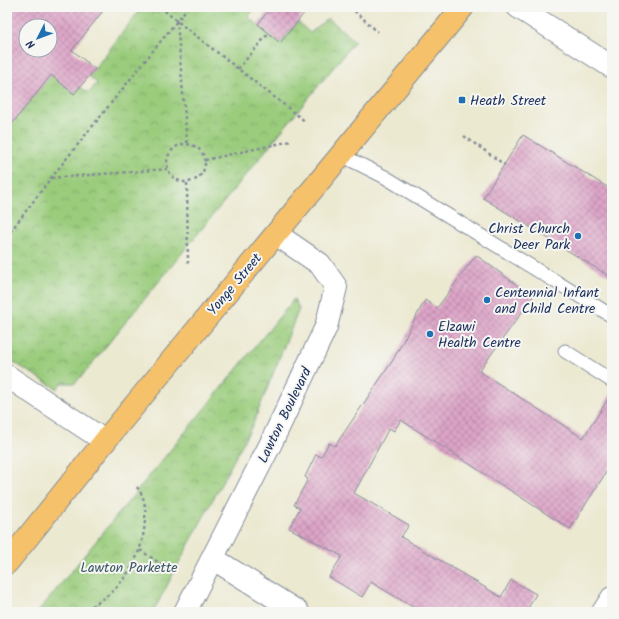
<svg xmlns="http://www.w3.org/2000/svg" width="619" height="619" font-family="Kalam,sans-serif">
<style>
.park{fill:url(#park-crowns);stroke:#5a7e6d}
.building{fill:url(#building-cross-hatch);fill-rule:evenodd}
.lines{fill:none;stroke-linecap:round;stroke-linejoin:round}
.service-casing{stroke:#848c98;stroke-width:15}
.minor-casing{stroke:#848c98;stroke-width:24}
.primary-casing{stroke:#848c98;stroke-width:24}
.path{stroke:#848c98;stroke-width:2.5;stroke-dasharray:3 3;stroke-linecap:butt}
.service{stroke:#fff;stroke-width:13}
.minor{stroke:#fff;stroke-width:22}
.primary{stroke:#f5c16b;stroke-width:22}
.poi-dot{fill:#1f6fb2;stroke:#f6f6f2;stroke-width:1.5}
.labels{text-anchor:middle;stroke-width:4;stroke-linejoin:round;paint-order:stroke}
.poi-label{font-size:14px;fill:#1b2f5e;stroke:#f6f6f2;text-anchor:start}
.street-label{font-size:14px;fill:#1b2f5e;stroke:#f6f6f2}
.park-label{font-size:14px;fill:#3b5666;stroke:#f6f6f2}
</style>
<defs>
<pattern id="park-crowns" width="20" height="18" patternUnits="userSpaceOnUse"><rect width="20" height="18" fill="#9acc7c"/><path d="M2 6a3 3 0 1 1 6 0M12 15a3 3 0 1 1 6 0" fill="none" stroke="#7da669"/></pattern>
<pattern id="building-cross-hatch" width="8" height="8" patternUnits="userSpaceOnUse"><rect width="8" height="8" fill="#dda4c7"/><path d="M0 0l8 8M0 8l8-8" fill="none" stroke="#b286a5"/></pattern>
</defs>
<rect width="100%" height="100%" fill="#f6f6f2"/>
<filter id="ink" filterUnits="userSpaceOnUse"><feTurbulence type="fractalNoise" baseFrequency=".025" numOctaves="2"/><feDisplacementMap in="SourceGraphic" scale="8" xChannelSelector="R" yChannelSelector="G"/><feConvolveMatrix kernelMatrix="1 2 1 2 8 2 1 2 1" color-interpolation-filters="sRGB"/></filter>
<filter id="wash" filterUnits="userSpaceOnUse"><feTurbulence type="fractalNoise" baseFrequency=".012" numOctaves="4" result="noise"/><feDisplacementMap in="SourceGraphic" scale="16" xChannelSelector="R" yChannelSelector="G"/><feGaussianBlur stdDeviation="0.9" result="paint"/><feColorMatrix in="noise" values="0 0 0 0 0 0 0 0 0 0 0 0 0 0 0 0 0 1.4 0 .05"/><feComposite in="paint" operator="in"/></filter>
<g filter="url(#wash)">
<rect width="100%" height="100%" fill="#ece9d1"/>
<g class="park">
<path d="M142 7H256L248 17 280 43 298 22 310 33 328 18 355 41 81 377 75 383H61L57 389 7 358V189L13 150 7 149V126L9 127 51 75 74 94 80 87 89 93 97 83 89 76Z"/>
<path d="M294 299 299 309 253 424 153 612H38Z"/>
</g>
<g id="blocks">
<g class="building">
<path d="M7 7H106L72 50 95 69 74 94 51 75 7 130ZM26 26H50V50H26Z"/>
<path d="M271 7H309L280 43 258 24Z"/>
<path d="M523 135 612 190V278L483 198Z"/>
<path d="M476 255 533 297 479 371 583 438 612 393V463L570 529 401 420 394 431 389 428 354 493 409 525 401 537 501 597 511 580 536 594 526 612H421L371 582 362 597 329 577 342 556 289 528 300 508 294 505 308 479 305 477 316 454 321 457 329 443 335 446 393 360 425 300 437 308Z"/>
</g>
</g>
</g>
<g filter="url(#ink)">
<use href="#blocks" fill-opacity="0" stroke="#848c98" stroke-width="1"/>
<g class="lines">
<g class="service-casing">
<g id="service">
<path d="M341 155 385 177 612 316"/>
<path d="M565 351 612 381"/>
</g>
</g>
<g class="minor-casing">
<g id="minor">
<path d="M518 7 612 67"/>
<path d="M7 376 105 441"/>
<path d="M212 558 298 612"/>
<path d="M185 612 270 445 326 327 336 287 320 264 276 234"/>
<path d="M603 612 612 598"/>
</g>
</g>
<g class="primary-casing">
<path id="primary" d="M7 563 105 441 463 7"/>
</g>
<g class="path">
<path d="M160 7 177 21"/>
<path d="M350 7 378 32"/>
<path d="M238 69 268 34"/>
<path d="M464 136 505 165"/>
<path d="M187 143 177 21 188 7"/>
<circle cx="186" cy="163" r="19"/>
<path d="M205 160 291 141"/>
<path d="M51 178 167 169"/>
<path d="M187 183 188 263"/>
<path d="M7 236 51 178 177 21 306 122"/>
<path d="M140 550 173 572"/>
<path d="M81 612C119 594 142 563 145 521 146 508 145 496 136 486"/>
</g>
<use href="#service" class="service"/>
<use href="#minor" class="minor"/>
<use href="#primary" class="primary"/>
</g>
</g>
<g class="poi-dot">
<rect x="458" y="96" width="8" height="8" rx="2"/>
<circle cx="578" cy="236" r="4"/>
<circle cx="487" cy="300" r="4"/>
<circle cx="430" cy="334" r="4"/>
</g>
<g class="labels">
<g class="poi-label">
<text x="470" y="105">Heath Street</text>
<text x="570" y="233" text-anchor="end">Christ Church<tspan x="570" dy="16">Deer Park</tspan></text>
<text x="495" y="297">Centennial Infant<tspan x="495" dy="16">and Child Centre</tspan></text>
<text x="438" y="331">Elzawi<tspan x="438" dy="16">Health Centre</tspan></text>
</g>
<g class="street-label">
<text transform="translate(234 284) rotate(-50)" y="5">Yonge Street</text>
<text transform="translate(284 415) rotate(-64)" y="5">Lawton Boulevard</text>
</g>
<g class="park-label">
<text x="129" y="572">Lawton Parkette</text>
</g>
</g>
<rect width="619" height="619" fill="none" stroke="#f6f6f2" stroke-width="24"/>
<g transform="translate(38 38) rotate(228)"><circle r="19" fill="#f6f6f2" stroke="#9ea6b7"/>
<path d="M0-3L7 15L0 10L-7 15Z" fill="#1f6fb2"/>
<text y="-6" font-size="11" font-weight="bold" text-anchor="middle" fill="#1b2f5e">N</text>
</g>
</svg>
